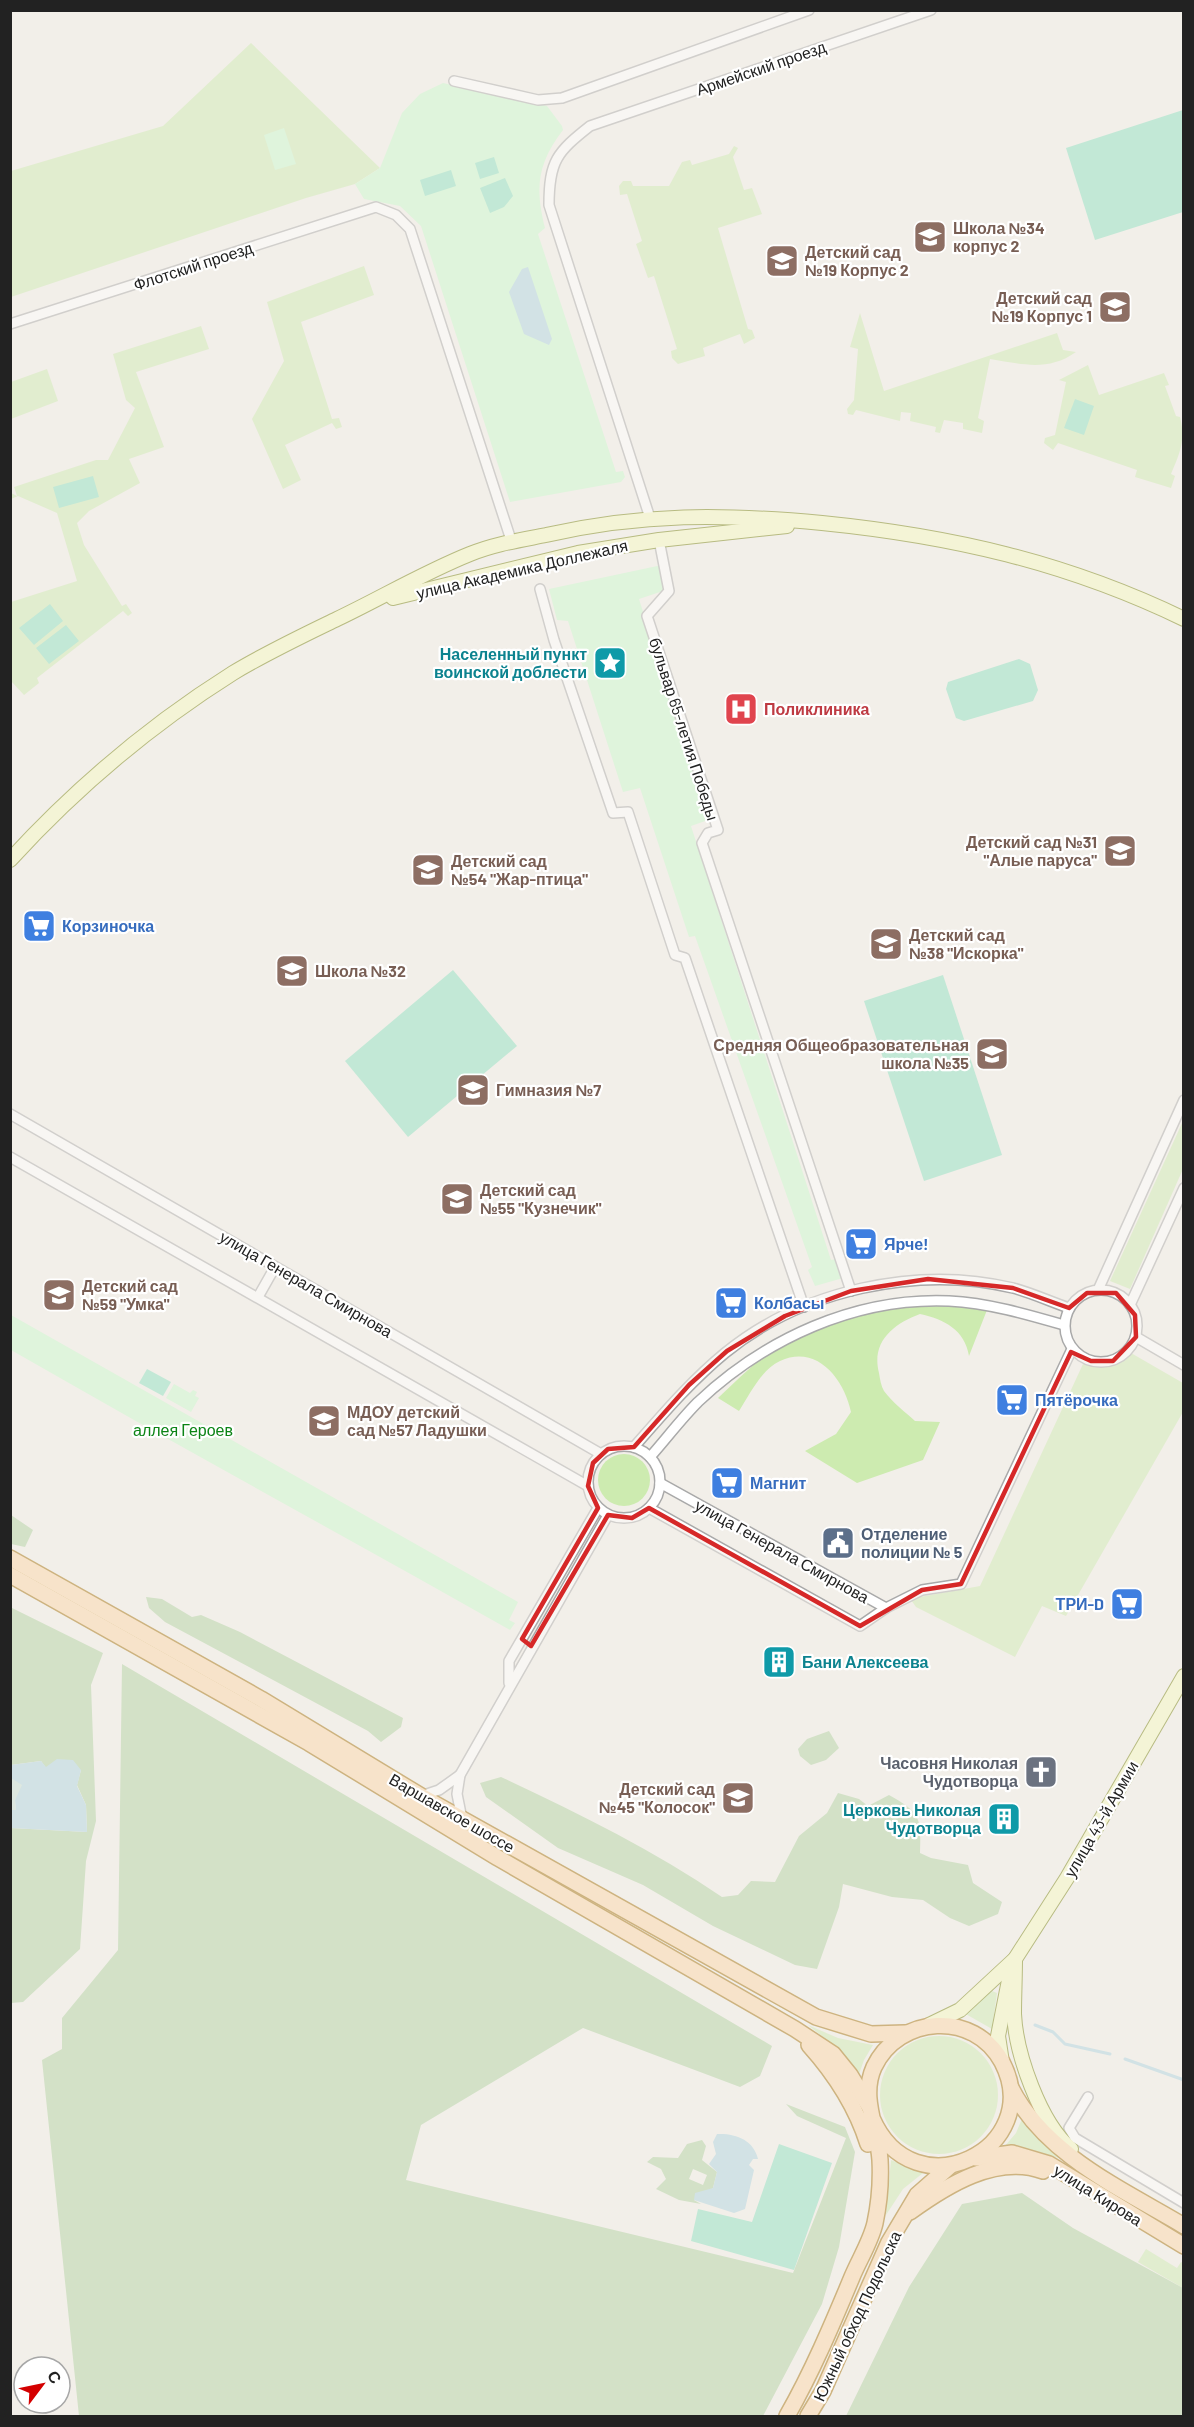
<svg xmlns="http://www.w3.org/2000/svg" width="1194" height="2427" font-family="Barlow,sans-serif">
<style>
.grass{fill:#cdebb0}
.forest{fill:#add19e;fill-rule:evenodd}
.wetland{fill:#c6e0d4}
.park{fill:#c8facc}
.pitch{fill:#88e0be}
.water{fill:#aad3df}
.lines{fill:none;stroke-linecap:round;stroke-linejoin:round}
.stream{stroke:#aad3df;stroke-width:3}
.minor-casing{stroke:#a9a9a9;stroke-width:12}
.secondary-casing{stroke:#707d05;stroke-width:16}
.primary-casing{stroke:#a06b00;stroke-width:18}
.minor{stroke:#fff;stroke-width:9}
.secondary{stroke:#f7fabf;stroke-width:14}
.primary{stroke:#fcd6a4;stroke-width:15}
.marked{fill:none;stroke:#d62828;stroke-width:4.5;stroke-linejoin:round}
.labels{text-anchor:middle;stroke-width:4.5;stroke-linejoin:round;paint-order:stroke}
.street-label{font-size:16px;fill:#222;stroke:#fff}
.education-label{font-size:16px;font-weight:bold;fill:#785e54;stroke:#fff;text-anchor:start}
.culture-label{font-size:16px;font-weight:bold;fill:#0d838f;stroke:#fff;text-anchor:end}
.health-label{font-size:16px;font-weight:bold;fill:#be3a42;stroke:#fff;text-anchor:start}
.shop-label{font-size:16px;font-weight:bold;fill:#366cbe;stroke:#fff;text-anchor:start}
.park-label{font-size:16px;fill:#0c8416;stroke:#fff}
.service-label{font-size:16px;font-weight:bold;fill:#4e5e75;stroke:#fff;text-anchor:start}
.worship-label{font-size:16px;font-weight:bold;fill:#5b616d;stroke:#fff;text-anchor:end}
</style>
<rect width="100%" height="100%" fill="#f2efe9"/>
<g class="grass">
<path d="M251 43 380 168 355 184 306 198 11 297V171L163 126Z"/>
<path d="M734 146 738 148 733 157 744 190 752 188 762 214 718 228 748 329 752 330 755 338 744 344 740 334 703 348 705 356 678 364 672 358 671 351 677 349 654 276 648 278 636 244 642 241 627 194 620 195 619 186 623 181H631L633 186H669L682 162 690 160 692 165 729 154Z"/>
<path d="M364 266 374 295 301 322 332 419 339 418 342 427 336 429 332 423 285 445 301 480 283 489 252 419 284 361 267 302Z"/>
<path d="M860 313 884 391 1057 333 1063 350 1076 352C1048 372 1021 364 990 359L978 418 984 421 982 433 963 429V423L944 420 940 433 935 432 936 427 910 421 911 413 901 412 900 421 856 410 853 415 848 414 847 409 854 400 858 349 850 347Z"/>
<path d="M201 326 209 349 136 372 164 447 129 459 140 483 89 511 77 523 84 545 122 606 126 604 132 613 128 616 123 611 37 678 39 683 24 695 11 681V602L77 581 57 513 18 496 11 499V493L17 496 14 487 96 460H108L135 408 126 400 113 354Z"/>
<path d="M1088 365 1099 395 1164 373 1169 385 1165 386 1176 416 1180 417C1186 440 1180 453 1171 474L1175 476 1171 488 1135 477 1137 470 1058 443 1053 450 1044 443 1045 438 1055 435 1066 382 1059 380Z"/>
<path d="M47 369 58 401 11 419V382Z"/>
<path d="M1183 1121V1169L1130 1289 1110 1281Z"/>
<path d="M939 1305 987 1310 969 1356C965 1330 944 1319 920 1314 893 1324 871 1342 879 1373 880 1379 881 1386 884 1391 892 1402 905 1412 915 1421L940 1422 923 1460 857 1483 805 1451 836 1434 851 1412C844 1379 817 1344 780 1361 761 1370 750 1394 739 1411L718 1398C738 1379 759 1358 782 1344 828 1317 887 1308 939 1305Z"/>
<path d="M1131 1353 1183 1383V1412L1066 1616 1042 1606 1015 1657 916 1607 911 1600 914 1598 980 1586 1083 1364C1102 1368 1116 1368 1131 1353Z"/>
<circle cx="624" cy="1480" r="26"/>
<path d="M992 1991 997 1993 992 2029 964 2013Z"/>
<path d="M808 2025 838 2038 873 2045 864 2060 858 2077 832 2044Z"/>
<circle cx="939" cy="2095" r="59"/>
<path d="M1024 2114 1042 2139 1062 2159 1036 2151 1004 2147 1016 2133Z"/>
<path d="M891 2160 923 2173 903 2189 886 2215Z"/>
<path d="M1146 2249 1177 2268 1181 2262 1183 2263V2288L1138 2262Z"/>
</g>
<g class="forest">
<path d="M11 1515 33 1530 25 1547 11 1544Z"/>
<path d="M146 1597 162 1599 192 1617 201 1615 240 1632 403 1718 401 1727 381 1742 368 1731 165 1622 149 1608Z"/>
<path d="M10 1607 103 1653 91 1685 96 1821 86 1861 80 1949 23 2002 11 2003V1828L87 1832 86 1805 77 1785 81 1770 46 1768 41 1761 11 1765Z"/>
<path d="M122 1664 772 2046 760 2076 740 2087 583 2028 421 2125 406 2180 793 2273 846 2138 797 2116 786 2104 845 2127 855 2152 839 2247 822 2304 763 2416H79L42 2060 62 2049V2018L118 1950Z"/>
<path d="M829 1731 839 1748 826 1760 811 1765 800 1756 798 1749 807 1739Z"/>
<path d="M501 1777C576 1812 653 1850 722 1897L738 1895 751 1881 775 1882 799 1836 827 1813 838 1793 859 1799 868 1806 889 1795C921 1813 921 1817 920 1853L931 1858 968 1865 973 1883 1002 1902 998 1914 969 1926 950 1918 923 1900 892 1897 843 1884 839 1907 817 1969 795 1965 713 1926 643 1885 558 1848 486 1797 480 1783Z"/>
<path d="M702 2140 706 2146 702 2160 717 2172 713 2188 694 2200 701 2204 679 2200 656 2189 666 2179 661 2169 647 2162 653 2157 678 2158 687 2144ZM693 2169 707 2175 703 2185 689 2179Z"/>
<path d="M1022 2193 1073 2228 1183 2288V2416H846L909 2287 962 2204Z"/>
</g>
<path class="wetland" d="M10 1776 23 1785 15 1800 16 1810H11Z"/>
<g class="park">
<path d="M443 83 547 106 562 126 563 130C537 164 535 188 545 228L538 234 616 472 623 471 625 477 621 482 510 502 421 226 400 206 364 199 355 184 380 168 402 113 420 94Z"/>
<path d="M284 128 296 164 275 170 264 135Z"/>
<path d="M662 565 669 589 639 599 708 820 691 826 831 1260 836 1259 843 1278 815 1286 808 1270 812 1267 695 936 689 937 640 788 623 792 568 621 557 620 549 589Z"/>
<path d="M11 1315 518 1602 509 1620 515 1623 510 1630C344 1536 176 1445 11 1350Z"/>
<path d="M174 1384 190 1393 193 1390 197 1392 195 1396 199 1398 191 1412 166 1398Z"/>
</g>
<g class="pitch">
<path d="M1183 110V212L1095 240 1066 148Z"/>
<path d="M494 157 499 173 480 179 475 163Z"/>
<path d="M451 170 456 186 425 196 420 180Z"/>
<path d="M505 178 513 196 504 207 490 213 480 188Z"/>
<path d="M1075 399 1094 406 1084 435 1064 428Z"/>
<path d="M93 476 99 497 59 508 53 487Z"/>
<path d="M50 604 63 621 34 645 19 628Z"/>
<path d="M66 625 79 641 49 664 36 648Z"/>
<path d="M1019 659 1030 664 1038 690 1033 701 964 721 956 718 946 689 948 682Z"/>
<path d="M453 970 517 1046 408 1137 345 1061Z"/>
<path d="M943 975 1002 1155 924 1181 864 1001Z"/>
<path d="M147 1369 171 1382 163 1396 139 1383Z"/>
<path d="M779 2144 832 2163 794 2270 691 2241 698 2209 752 2222Z"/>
</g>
<g class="water">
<path d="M528 267 552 339 549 345 524 334 509 292 522 269Z"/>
<path d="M57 1759 73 1760 81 1770 77 1786 86 1805 87 1832 11 1828V1810H16L15 1800 22 1785 11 1778V1765L41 1761 46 1767Z"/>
<path d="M717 2134C735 2133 754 2140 758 2159H753L749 2165 754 2170 745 2209 734 2213 694 2200 695 2193 713 2188 717 2172 709 2164 716 2154 713 2142Z"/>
</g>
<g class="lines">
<g class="stream">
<path d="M1035 2025 1053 2032 1065 2044 1110 2054"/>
<path d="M1125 2059 1184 2080"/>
</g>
<g class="minor-casing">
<g id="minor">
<path d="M454 81 538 100 562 98 809 10"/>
<path d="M10 324 376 207 396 215 410 229 512 543"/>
<path d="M650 518 549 205C549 161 557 152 590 126L931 10"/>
<path d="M659 540 669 591 647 616 718 830 708 833 702 843 851 1291"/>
<path d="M540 589 554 640 613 813 628 812 675 955 685 958 804 1307"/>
<path d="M10 1114 601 1454"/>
<path d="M10 1157 588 1486"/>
<circle cx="1101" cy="1326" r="36"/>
<path d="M1098 1290 1184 1100"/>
<path d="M258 1297 275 1267"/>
<path d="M1130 1305 1184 1188"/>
<path d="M1136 1337 1184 1365"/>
<circle cx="624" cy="1482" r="36"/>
<path d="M634 1447C663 1414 691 1381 725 1353 802 1290 917 1265 1013 1288 1032 1293 1051 1302 1069 1308"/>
<path d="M650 1457C666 1439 681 1419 698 1402 765 1339 855 1297 949 1301 988 1303 1026 1314 1064 1325"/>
<path d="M660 1483 886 1608"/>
<path d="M649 1508 860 1626 886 1608 922 1590 961 1584 1072 1349"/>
<path d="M509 1683V1661L598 1508"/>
<path d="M421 1796 439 1790 460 1775"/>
<path d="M462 1819 457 1794 460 1775 608 1515"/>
<path d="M1088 2097 1069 2128 1075 2138 1184 2203"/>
</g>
</g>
<g class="secondary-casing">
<g id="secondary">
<path d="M393 598 578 553 659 540 787 526"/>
<path d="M10 860C75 789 152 724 233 673 266 653 302 636 337 619 381 598 425 572 470 554 494 544 521 540 546 535 643 513 724 514 822 523 951 536 1066 562 1184 619"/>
<path d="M1015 1959C1015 1977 1014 1996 1014 2014 1016 2054 1040 2123 1071 2149"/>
<path d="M929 2025 960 2010 1015 1959 1067 1878 1184 1676"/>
<path d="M1002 2062 998 2036 1010 1975"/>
</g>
</g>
<g class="primary-casing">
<g id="primary">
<path d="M10 1558 261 1699 421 1796 816 2017 871 2034 905 2033"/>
<path d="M10 1575 309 1743 498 1858 795 2029 833 2054 850 2075 869 2106"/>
<path d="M809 2045C835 2074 856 2106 868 2144"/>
<path d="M1011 2088C1045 2155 1122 2189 1184 2226"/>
<path d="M976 2158 1012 2153 1049 2164 1184 2246"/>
<path d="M910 2212C946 2186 996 2154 1043 2171"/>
<path d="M787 2416C812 2372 832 2325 852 2277 859 2260 871 2241 875 2223 879 2204 881 2179 880 2160 878 2128 860 2098 874 2067 899 2015 974 2010 1002 2062 1047 2148 914 2215 872 2118"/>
<path d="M808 2416 823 2391 889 2242 917 2195 950 2166"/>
</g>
</g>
<use href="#minor" class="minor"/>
<use href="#secondary" class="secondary"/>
<use href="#primary" class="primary"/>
</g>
<path d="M0 0H1194V2427H0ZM928 1279 1013 1288 1069 1308 1087 1293H1116L1135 1315 1136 1337 1113 1361H1091L1071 1352 961 1584 922 1590 860 1626 649 1508 632 1518 608 1515 531 1646 522 1639 598 1508 588 1486 593 1463 608 1449 634 1447 689 1385 727 1351 785 1316 851 1291Z" fill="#f2efe9" fill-opacity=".55" fill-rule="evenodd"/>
<path class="marked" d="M928 1279 1013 1288 1069 1308 1087 1293H1116L1135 1315 1136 1337 1113 1361H1091L1071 1352 961 1584 922 1590 860 1626 649 1508 632 1518 608 1515 531 1646 522 1639 598 1508 588 1486 593 1463 608 1449 634 1447 689 1385 727 1351 785 1316 851 1291Z"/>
<defs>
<g id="school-square" transform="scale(1.725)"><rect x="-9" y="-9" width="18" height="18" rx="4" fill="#8d6e63" stroke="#fff"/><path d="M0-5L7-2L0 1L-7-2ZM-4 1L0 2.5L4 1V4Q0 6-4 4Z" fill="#fff"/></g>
<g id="sight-square" transform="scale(1.725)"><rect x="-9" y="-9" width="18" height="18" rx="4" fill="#0f9aa8" stroke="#fff"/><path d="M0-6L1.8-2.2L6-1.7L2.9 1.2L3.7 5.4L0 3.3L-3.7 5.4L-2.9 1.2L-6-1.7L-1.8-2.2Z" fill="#fff"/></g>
<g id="hospital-square" transform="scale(1.725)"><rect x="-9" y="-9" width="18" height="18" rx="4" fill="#e0444e" stroke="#fff"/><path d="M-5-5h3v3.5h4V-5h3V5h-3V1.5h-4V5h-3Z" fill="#fff"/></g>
<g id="supermarket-square" transform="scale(1.725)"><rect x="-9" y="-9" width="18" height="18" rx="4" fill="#3f7fe0" stroke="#fff"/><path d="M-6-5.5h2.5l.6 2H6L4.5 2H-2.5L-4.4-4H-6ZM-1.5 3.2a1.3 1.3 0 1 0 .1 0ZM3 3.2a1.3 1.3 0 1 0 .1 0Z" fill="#fff"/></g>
<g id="civic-square" transform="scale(1.725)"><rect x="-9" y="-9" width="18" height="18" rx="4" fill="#5c6f8a" stroke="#fff"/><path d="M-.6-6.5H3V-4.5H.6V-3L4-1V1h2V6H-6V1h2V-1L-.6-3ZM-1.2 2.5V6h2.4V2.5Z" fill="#fff"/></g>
<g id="building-square" transform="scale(1.725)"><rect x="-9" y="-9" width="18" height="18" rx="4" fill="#0f9aa8" stroke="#fff"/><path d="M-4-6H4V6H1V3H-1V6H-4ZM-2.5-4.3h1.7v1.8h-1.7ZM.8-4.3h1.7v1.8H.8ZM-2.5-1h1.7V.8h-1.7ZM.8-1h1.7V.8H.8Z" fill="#fff"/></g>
<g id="church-square" transform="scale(1.725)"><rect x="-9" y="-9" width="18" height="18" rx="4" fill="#6b7280" stroke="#fff"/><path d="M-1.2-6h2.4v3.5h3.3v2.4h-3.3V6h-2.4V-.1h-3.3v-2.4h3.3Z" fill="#fff"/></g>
</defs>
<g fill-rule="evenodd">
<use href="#school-square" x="930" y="237"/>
<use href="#school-square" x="782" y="261"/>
<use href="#school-square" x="1115" y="307"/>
<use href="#sight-square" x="610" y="663"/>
<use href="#hospital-square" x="741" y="709"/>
<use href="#school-square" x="1120" y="851"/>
<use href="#school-square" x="428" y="870"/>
<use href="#supermarket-square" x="39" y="926"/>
<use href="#school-square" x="886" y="944"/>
<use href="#school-square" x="292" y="971"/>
<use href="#school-square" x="992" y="1054"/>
<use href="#school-square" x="473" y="1090"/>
<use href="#school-square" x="457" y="1199"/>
<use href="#supermarket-square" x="861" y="1244"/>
<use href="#school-square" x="59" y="1295"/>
<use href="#supermarket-square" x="731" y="1303"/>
<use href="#supermarket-square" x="1012" y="1400"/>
<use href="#school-square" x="324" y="1421"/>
<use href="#supermarket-square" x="727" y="1483"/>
<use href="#civic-square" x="838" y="1543"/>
<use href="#supermarket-square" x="1127" y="1604"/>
<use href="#building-square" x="779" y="1662"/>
<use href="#church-square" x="1041" y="1772"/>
<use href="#school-square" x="738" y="1798"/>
<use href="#building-square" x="1004" y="1819"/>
</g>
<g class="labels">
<g class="street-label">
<text transform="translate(761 68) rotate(-19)" y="6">Армейский проезд</text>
<text transform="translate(193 266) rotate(-18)" y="6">Флотский проезд</text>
<text transform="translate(522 569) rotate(-13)" y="6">улица Академика Доллежаля</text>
<text transform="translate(684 729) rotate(72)" y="6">бульвар 65-летия Победы</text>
<text transform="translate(306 1284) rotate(30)" y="6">улица Генерала Смирнова</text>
<text transform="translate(782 1551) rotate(29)" y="6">улица Генерала Смирнова</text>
<text transform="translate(452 1813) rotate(30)" y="6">Варшавское шоссе</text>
<text transform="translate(1101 1819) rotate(-60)" y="6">улица 43-й Армии</text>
<text transform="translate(1098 2195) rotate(32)" y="6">улица Кирова</text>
<text transform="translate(857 2316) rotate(-65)" y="6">Южный обход Подольска</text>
</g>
<g class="education-label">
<text x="953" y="234">Школа №34<tspan x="953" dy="18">корпус 2</tspan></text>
<text x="805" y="258">Детский сад<tspan x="805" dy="18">№19 Корпус 2</tspan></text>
<text x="1092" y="304" text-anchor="end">Детский сад<tspan x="1092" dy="18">№19 Корпус 1</tspan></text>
<text x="1097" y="848" text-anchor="end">Детский сад №31<tspan x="1097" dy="18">"Алые паруса"</tspan></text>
<text x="451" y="867">Детский сад<tspan x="451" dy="18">№54 "Жар-птица"</tspan></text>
<text x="909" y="941">Детский сад<tspan x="909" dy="18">№38 "Искорка"</tspan></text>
<text x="315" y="977">Школа №32</text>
<text x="969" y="1051" text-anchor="end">Средняя Общеобразовательная<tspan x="969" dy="18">школа №35</tspan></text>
<text x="496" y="1096">Гимназия №7</text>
<text x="480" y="1196">Детский сад<tspan x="480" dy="18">№55 "Кузнечик"</tspan></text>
<text x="82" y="1292">Детский сад<tspan x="82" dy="18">№59 "Умка"</tspan></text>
<text x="347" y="1418">МДОУ детский<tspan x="347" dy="18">сад №57 Ладушки</tspan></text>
<text x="715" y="1795" text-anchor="end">Детский сад<tspan x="715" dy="18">№45 "Колосок"</tspan></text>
</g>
<g class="culture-label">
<text x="587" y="660">Населенный пункт<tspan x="587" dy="18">воинской доблести</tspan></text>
<text x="802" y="1668" text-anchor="start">Бани Алексеева</text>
<text x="981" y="1816">Церковь Николая<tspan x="981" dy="18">Чудотворца</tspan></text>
</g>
<g class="health-label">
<text x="764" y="715">Поликлиника</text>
</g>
<g class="shop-label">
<text x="62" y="932">Корзиночка</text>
<text x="884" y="1250">Ярче!</text>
<text x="754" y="1309">Колбасы</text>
<text x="1035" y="1406">Пятёрочка</text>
<text x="750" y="1489">Магнит</text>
<text x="1104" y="1610" text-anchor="end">ТРИ-D</text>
</g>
<g class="park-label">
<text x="183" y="1436">аллея Героев</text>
</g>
<g class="service-label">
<text x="861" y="1540">Отделение<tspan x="861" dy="18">полиции № 5</tspan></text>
</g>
<g class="worship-label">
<text x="1018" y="1769">Часовня Николая<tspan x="1018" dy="18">Чудотворца</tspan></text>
</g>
</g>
<rect width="1194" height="2427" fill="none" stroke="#222222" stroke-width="24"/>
<g transform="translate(42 2385) rotate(58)"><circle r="28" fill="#ffffff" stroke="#a7a7a7" stroke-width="1.5"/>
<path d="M0-4.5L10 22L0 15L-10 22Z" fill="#d40000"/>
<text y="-9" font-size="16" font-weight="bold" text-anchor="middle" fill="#222222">С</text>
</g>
</svg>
